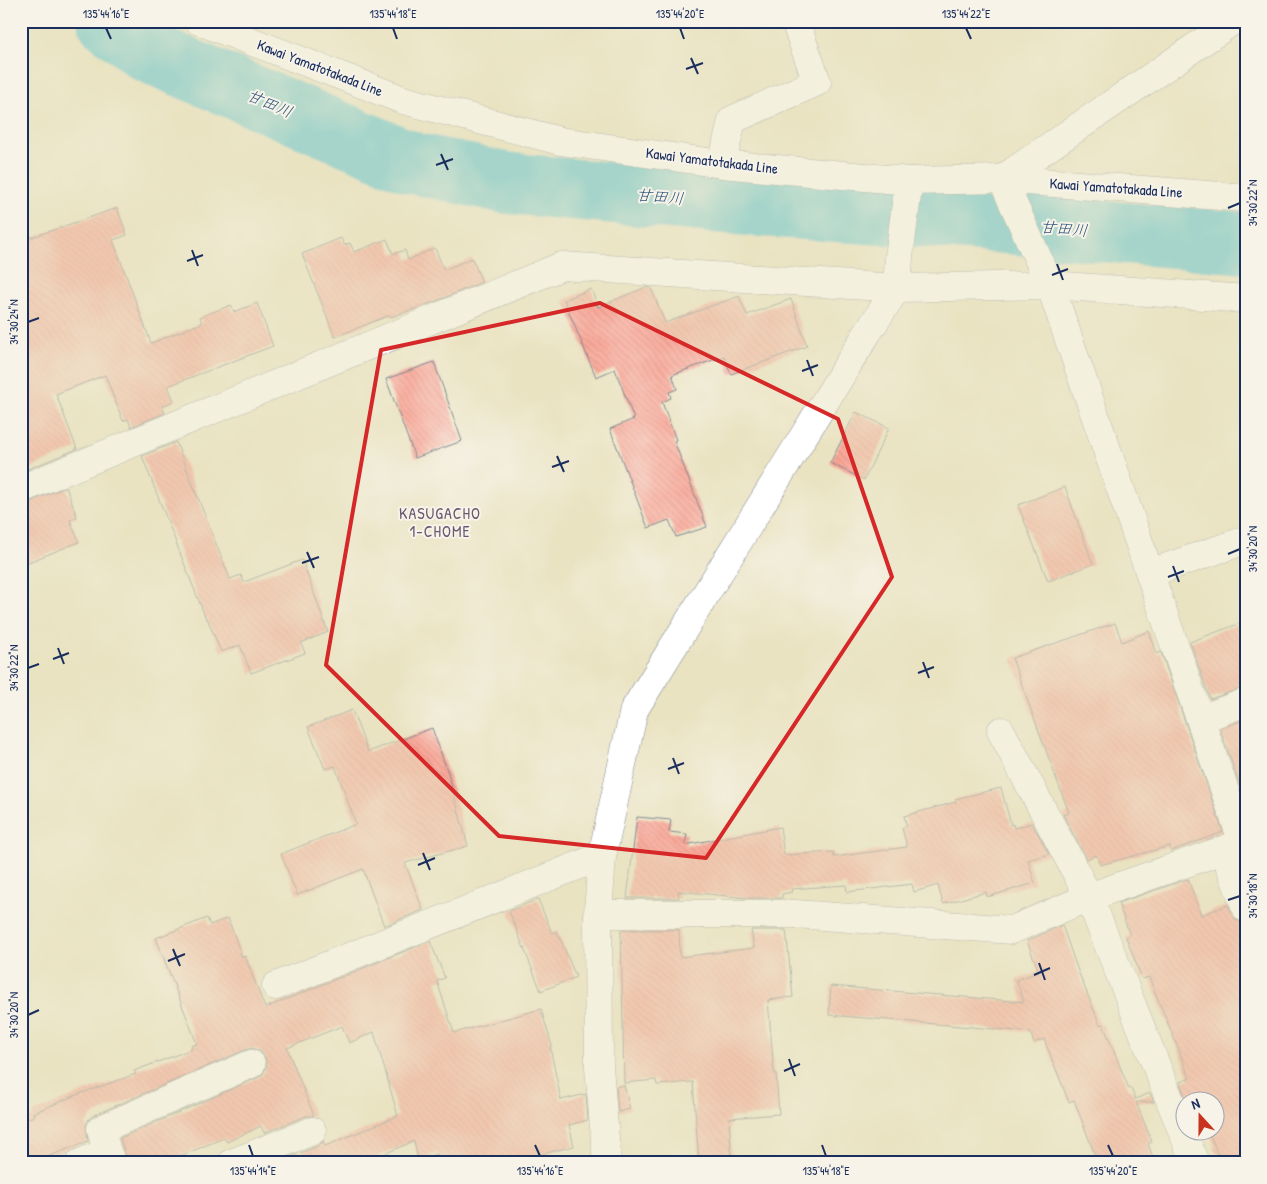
<svg xmlns="http://www.w3.org/2000/svg" width="1267" height="1184" font-family="'Patrick Hand','Klee One',sans-serif">
<style>
.lines{fill:none;stroke-linecap:round;stroke-linejoin:round}
.river{stroke:#57c2d2;stroke-width:62}
.building{fill:url(#building-back-hatch)}
.minor-casing{stroke:#828990;stroke-width:29}
.major-casing{stroke:#828990;stroke-width:29}
.minor{stroke:#fff;stroke-width:28}
.major{stroke:#fff;stroke-width:28}
.marked{fill:none;stroke:#d62828;stroke-width:4;stroke-linejoin:round}
.ticks{fill:none;stroke:#1b2f5e;stroke-width:2}
.labels{text-anchor:middle;stroke-width:4;stroke-linejoin:round;paint-order:stroke}
.street-label{font-size:15px;fill:#1b2f5e;stroke:#f7f3e8}
.water-label{font-size:16px;font-style:italic;fill:#2a547b;stroke:#f7f3e8}
.neighbourhood-label{font-size:16px;letter-spacing:1px;fill:#695871;stroke:#f7f3e8}
.neatline{fill:none;stroke:#1b2f5e;stroke-width:2}
.ticks-label{font-size:12px;text-anchor:middle;fill:#1b2f5e}
</style>
<defs>
<pattern id="building-back-hatch" width="6" height="6" patternUnits="userSpaceOnUse" patternTransform="scale(1.25)"><rect width="6" height="6" fill="#fba595"/><path d="M-1 5l2 2M0 0l6 6M5-1l2 2" fill="none" stroke="#d78e83"/></pattern>
</defs>
<rect width="100%" height="100%" fill="#f7f3e8"/>
<filter id="ink" filterUnits="userSpaceOnUse"><feTurbulence type="fractalNoise" baseFrequency=".02" numOctaves="2"/><feDisplacementMap in="SourceGraphic" scale="10" xChannelSelector="R" yChannelSelector="G"/><feConvolveMatrix kernelMatrix="1 2 1 2 8 2 1 2 1" color-interpolation-filters="sRGB"/></filter>
<filter id="wash" filterUnits="userSpaceOnUse"><feTurbulence type="fractalNoise" baseFrequency=".0096" numOctaves="4" result="noise"/><feDisplacementMap in="SourceGraphic" scale="20" xChannelSelector="R" yChannelSelector="G"/><feGaussianBlur stdDeviation="1.12" result="paint"/><feColorMatrix in="noise" values="0 0 0 0 0 0 0 0 0 0 0 0 0 0 0 0 0 1.4 0 .05"/><feComposite in="paint" operator="in"/></filter>
<g filter="url(#wash)">
<rect width="100%" height="100%" fill="#eae3c2"/>
<g class="lines">
<path class="river" d="M108 21 150 53 413 163 506 183 743 205 929 217 1246 243"/>
</g>
<g id="blocks">
<g class="building">
<path d="M117 208 127 235 113 240 151 343 202 323 200 317 231 305 234 312 257 303 273 346 168 386 174 401 162 406 165 413 131 427 128 419 123 421 105 375 56 394 77 449 21 472V241Z"/>
<path d="M341 238 344 245 350 243 354 252 387 239 393 254 405 250 408 260 435 248 444 270 472 258 482 282 434 302 391 317 390 315 335 337 302 254Z"/>
<path d="M646 287 651 288 665 323 739 296 747 315 791 299 807 346 731 374 724 356 672 375 677 389 669 392 671 398 662 402 676 440 674 441 707 527 676 537 669 520 648 528 610 429 634 419 615 369 596 377 564 300 591 289 598 307Z"/>
<path d="M434 362 462 441 415 458 386 379Z"/>
<path d="M856 412 889 428 864 480 830 463Z"/>
<path d="M176 442 230 579 241 575 244 582 302 560 328 632 301 643 305 653 251 673 240 645 221 652 207 618 206 619 142 456Z"/>
<path d="M66 487 77 517 70 520 79 542 21 565V504L27 503Z"/>
<path d="M1065 487 1093 564 1048 581 1018 505Z"/>
<path d="M1246 621V687L1210 699 1190 642Z"/>
<path d="M1115 623 1122 642 1149 631 1157 654 1161 652 1223 832 1171 851 1170 846 1100 865 1096 855 1087 859 1063 815 1069 813 1012 658Z"/>
<path d="M352 710 368 752 432 728 448 773 468 846 405 863 423 910 384 926 363 869 297 895 281 854 356 824 335 766 325 769 308 727Z"/>
<path d="M1246 719V803L1220 729Z"/>
<path d="M1001 788 1011 825 1013 824 1014 828 1032 823 1049 854 1028 860 1035 883 987 897 986 892 943 904 938 885 914 892 912 884 847 892 846 885 791 889 792 892 782 894V898H746L678 891 679 898H627L637 817 671 820 669 832 687 834 685 845 780 827 784 855 833 852 834 857 907 847 902 828 907 826 904 816 956 802 955 799Z"/>
<path d="M1188 879 1201 915 1228 905 1236 920 1246 923V1163H1221L1209 1132H1214V1102H1187L1180 1082 1190 1078 1149 977 1142 979 1126 937 1130 935 1118 903Z"/>
<path d="M538 899 552 933 557 931 576 977 541 991 509 911Z"/>
<path d="M207 918 210 925 228 918 242 957 245 956 265 1008 430 941 445 978 437 981 454 1033 541 1009 552 1046 550 1047 561 1100 586 1094 588 1120 569 1125 574 1146 523 1159 524 1163H440L437 1154 418 1159 414 1141 363 1163H275L318 1146 323 1141 325 1146 398 1116 374 1032 349 1043 342 1026 287 1048 314 1116H306L264 1133 261 1126 227 1142 224 1138 163 1163H128L120 1138 257 1078 263 1074 267 1065 265 1057 260 1051 252 1048 245 1050 94 1115 89 1119 86 1125 88 1141 32 1163H21V1121L34 1116 33 1113 79 1094 136 1074 134 1071 192 1049 191 1046 197 1044 156 938Z"/>
<path d="M1062 925 1078 971 1100 1025 1103 1024 1129 1089 1131 1088 1135 1099 1150 1093 1154 1102H1136L1152 1142 1148 1144 1155 1163H1098L1074 1100 1069 1102 1044 1039 1034 1043 1030 1032 829 1015 831 986 1024 1002 1016 980 1039 972 1027 941Z"/>
<path d="M621 930H679L680 957 754 948 751 930H786L793 997 768 1000 774 1073H776L779 1114 729 1118 732 1163H699L693 1082 657 1085 656 1080 624 1083Z"/>
<path d="M624 1085 630 1109 618 1112 616 1087Z"/>
</g>
</g>
</g>
<g filter="url(#ink)">
<use href="#blocks" fill-opacity="0" stroke="#828990" stroke-width="1"/>
<g class="lines">
<g class="minor-casing">
<g id="minor">
<path d="M1233 21 1002 179 1050 285 1243 843"/>
<path d="M722 164 732 120 817 82 795 21"/>
<path d="M21 489 562 266 897 288 1050 285 1246 299"/>
<path d="M1150 573 1246 540"/>
<path d="M1201 719 1246 702"/>
<path d="M1001 731 1089 897 1195 1163"/>
<path d="M1224 851 1246 908"/>
<path d="M598 914H795L1012 930 1089 897 1246 842"/>
<path d="M276 986 602 856"/>
<path d="M107 1152 101 1129 251 1064"/>
<path d="M80 1163 107 1152 112 1163"/>
<path d="M232 1163 312 1131"/>
<path d="M607 1163 599 1067 598 914 602 856 634 710 868 332 897 288 899 257 909 181"/>
</g>
</g>
<g class="major-casing">
<path id="major" d="M199 21 403 100 560 141 722 164 909 181 1002 179 1246 198"/>
</g>
<use href="#minor" class="minor"/>
<use href="#major" class="major"/>
</g>
</g>
<path d="M0 0H1267V1184H0ZM600 303 838 419 892 577 706 858 499 836 326 665 381 350Z" fill="#eae3c2" fill-opacity=".55" fill-rule="evenodd"/>
<path class="marked" d="M600 303 838 419 892 577 706 858 499 836 326 665 381 350Z"/>
<path class="ticks" d="M106 28 111 39M393 28 397 39M680 28 684 39M966 28 971 39M691 58 698 74M686 69 703 63M441 154 448 170M436 165 453 159M1228 208 1240 203M192 250 198 266M187 261 203 255M1057 264 1063 280M1052 275 1068 269M28 322 39 318M807 360 813 376M802 371 818 365M557 456 564 472M552 467 569 461M307 552 314 568M1228 554 1240 549M302 563 319 557M1173 566 1179 582M1168 577 1184 571M58 648 64 664M53 659 69 653M923 662 929 678M28 668 39 664M918 673 934 667M673 758 679 774M668 769 684 763M423 853 430 870M418 865 435 858M1228 900 1240 896M173 949 180 966M168 961 185 954M1039 963 1045 980M1034 975 1050 968M28 1015 39 1010M789 1059 795 1076M784 1071 800 1064M249 1145 253 1156M535 1145 540 1156M822 1145 826 1156M1108 1145 1113 1156"/>
<g class="labels">
<g class="street-label">
<text transform="translate(320 68) rotate(21)" y="5">Kawai Yamatotakada Line</text>
<text transform="translate(712 161) rotate(7)" y="5">Kawai Yamatotakada Line</text>
<text transform="translate(1116 188) rotate(4)" y="5">Kawai Yamatotakada Line</text>
</g>
<g class="water-label">
<text transform="translate(270 103) rotate(23)" y="6">甘田川</text>
<text transform="translate(660 196) rotate(5)" y="6">甘田川</text>
<text transform="translate(1064 228) rotate(5)" y="6">甘田川</text>
</g>
<g class="neighbourhood-label">
<text x="440" y="519">KASUGACHO<tspan x="440" dy="18">1-CHOME</tspan></text>
</g>
</g>
<rect width="1267" height="1184" fill="none" stroke="#f7f3e8" stroke-width="55"/>
<g transform="translate(1200 1116) rotate(339)"><circle r="24" fill="#f7f3e8" stroke="#9fa5b1"/>
<path d="M0-4L9 19L0 12L-9 19Z" fill="#c8321e"/>
<text y="-8" font-size="14" font-weight="bold" text-anchor="middle" fill="#1b2f5e">N</text>
</g>
<rect x="28" y="28" width="1212" height="1128" class="neatline"/>
<g class="ticks-label">
<text x="106" y="18">135°44'16"E</text>
<text x="393" y="18">135°44'18"E</text>
<text x="680" y="18">135°44'20"E</text>
<text x="966" y="18">135°44'22"E</text>
<text transform="translate(1253 203) rotate(-90)" y="4">34°30'22"N</text>
<text transform="translate(14 322) rotate(-90)" y="4">34°30'24"N</text>
<text transform="translate(1253 549) rotate(-90)" y="4">34°30'20"N</text>
<text transform="translate(14 668) rotate(-90)" y="4">34°30'22"N</text>
<text transform="translate(1253 896) rotate(-90)" y="4">34°30'18"N</text>
<text transform="translate(14 1015) rotate(-90)" y="4">34°30'20"N</text>
<text x="253" y="1175">135°44'14"E</text>
<text x="540" y="1175">135°44'16"E</text>
<text x="826" y="1175">135°44'18"E</text>
<text x="1113" y="1175">135°44'20"E</text>
</g>
</svg>
